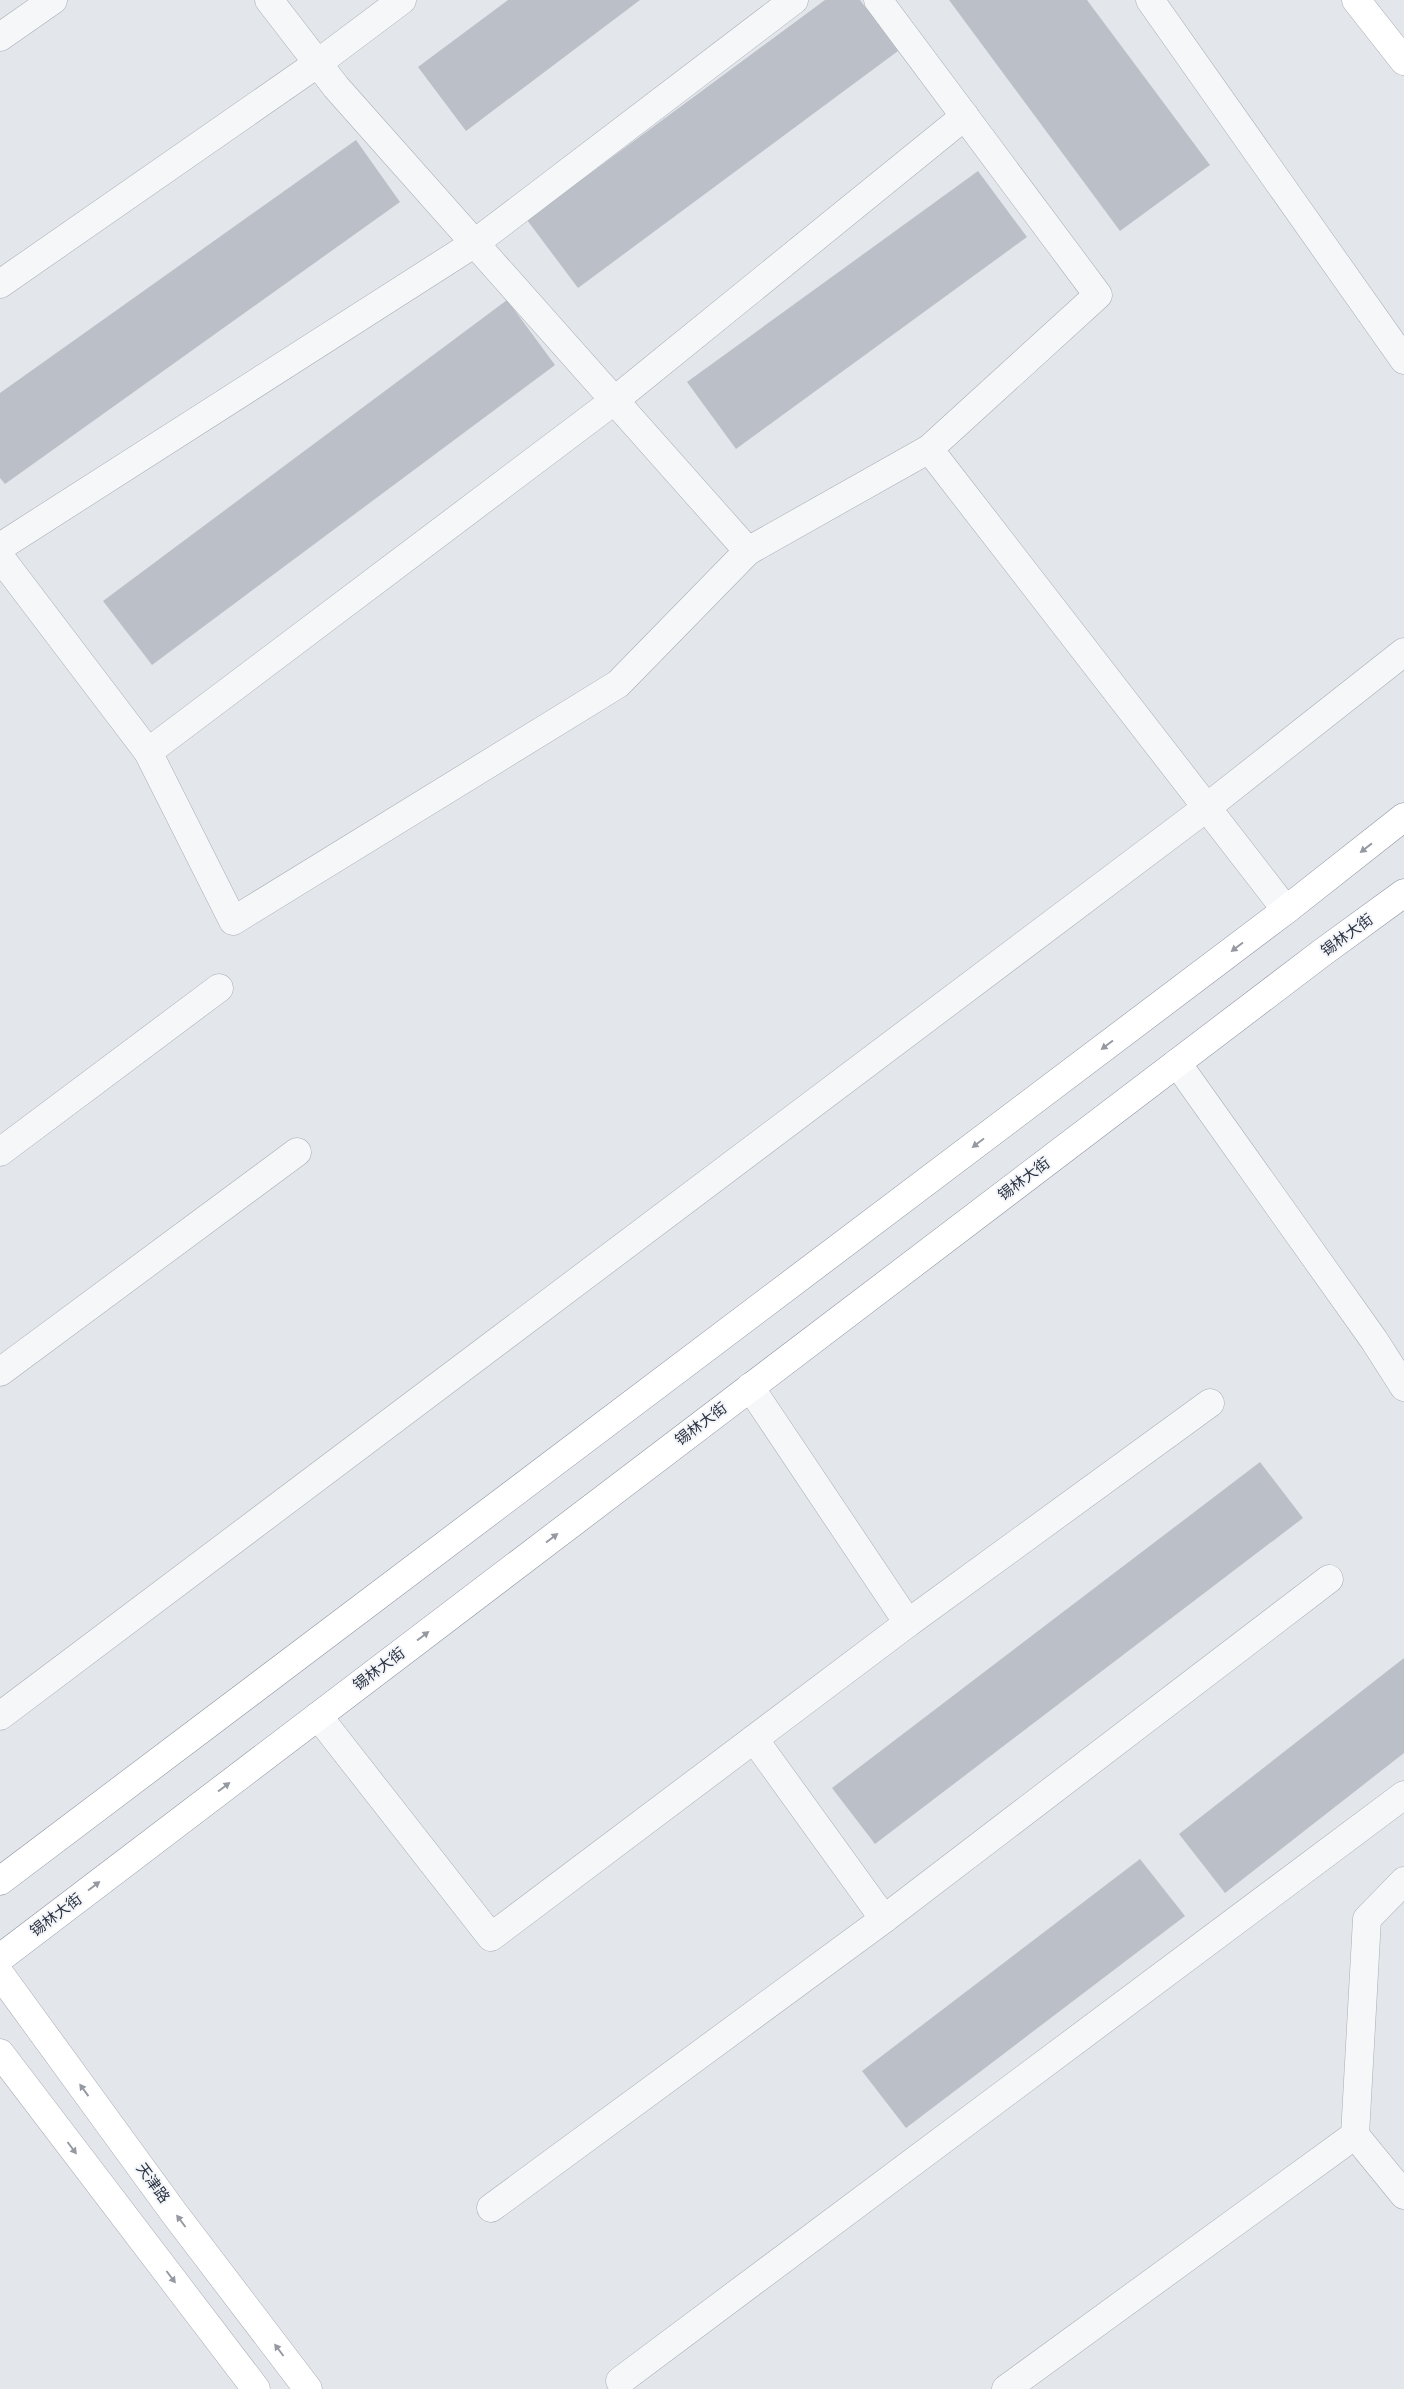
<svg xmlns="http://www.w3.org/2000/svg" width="1404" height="2389" font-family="Inter,'Noto Sans SC',sans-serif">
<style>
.building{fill:#bbbfc8}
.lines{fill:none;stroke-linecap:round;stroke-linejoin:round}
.street-casing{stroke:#a8adb5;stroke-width:29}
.secondary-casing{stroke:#a8adb5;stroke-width:29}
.highway-casing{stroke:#8b93a1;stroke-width:29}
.street{stroke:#f6f7f9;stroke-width:28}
.secondary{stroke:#fff;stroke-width:28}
.highway{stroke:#fff;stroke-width:28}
.oneway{fill:#9599a1}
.labels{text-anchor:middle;stroke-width:4;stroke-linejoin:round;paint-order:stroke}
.street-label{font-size:15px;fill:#2b3343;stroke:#f3f5f8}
</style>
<rect width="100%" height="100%" fill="#e3e6eb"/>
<g class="building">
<path d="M508 0H640L466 131 418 67Z"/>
<path d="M825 0H860L898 51 578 288 527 220Z"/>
<path d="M949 0H1087L1210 165 1120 231Z"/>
<path d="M356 140 400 202 5 484 0 478V393Z"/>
<path d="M978 171 1027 237 736 449 687 382Z"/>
<path d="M507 300 555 365 152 665 103 601Z"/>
<path d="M1260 1462 1303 1518 875 1844 832 1788Z"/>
<path d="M1404 1658V1753L1225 1893 1179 1834Z"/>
<path d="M1140 1859 1185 1916 906 2128 862 2071Z"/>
</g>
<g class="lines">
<g class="street-casing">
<g id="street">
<path d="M269 0 336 87 748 551"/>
<path d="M878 0 1098 295 929 449"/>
<path d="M1150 0 1404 360"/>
<path d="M0 37 53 0"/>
<path d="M0 284 318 63 402 0"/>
<path d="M0 547 475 243 794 0"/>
<path d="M0 557 148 752 233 921 618 684 748 551 929 449 1286 910"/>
<path d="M148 752 615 400 965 116"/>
<path d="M1177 1063 1374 1340 1404 1387"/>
<path d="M0 1152 219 988"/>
<path d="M0 1372 297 1152"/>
<path d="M750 1387 908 1623 1210 1403"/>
<path d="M0 1716 1206 808 1404 652"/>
<path d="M318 1716 491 1937 908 1623"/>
<path d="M884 1919 1329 1579"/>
<path d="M1355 2135 1404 2195"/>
<path d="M491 2208 884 1919 754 1739"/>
<path d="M620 2381 1404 1795"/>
<path d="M1006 2389 1355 2135 1367 1919 1404 1881"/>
</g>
</g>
<g class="secondary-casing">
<g id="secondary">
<path d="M1356 0 1404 61"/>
<path d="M0 1974 174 2213 308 2389"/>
<path d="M0 2053 256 2389"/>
</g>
</g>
<g class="highway-casing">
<g id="highway">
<path d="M0 1881 1286 910 1404 817"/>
<path d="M0 1958 1323 952 1404 893"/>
</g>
</g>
<use href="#street" class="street"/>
<use href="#secondary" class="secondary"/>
<use href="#highway" class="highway"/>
</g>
<defs><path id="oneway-solid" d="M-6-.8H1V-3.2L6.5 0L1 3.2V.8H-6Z" transform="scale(1.25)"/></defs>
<g class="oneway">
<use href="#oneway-solid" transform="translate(1366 848) rotate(142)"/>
<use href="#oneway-solid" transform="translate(1237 947) rotate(143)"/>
<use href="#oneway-solid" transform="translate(1107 1045) rotate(143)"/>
<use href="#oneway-solid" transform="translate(978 1143) rotate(143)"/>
<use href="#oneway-solid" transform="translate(552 1538) rotate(-37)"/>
<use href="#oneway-solid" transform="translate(423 1636) rotate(-37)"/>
<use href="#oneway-solid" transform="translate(224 1787) rotate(-37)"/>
<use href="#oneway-solid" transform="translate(94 1886) rotate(-37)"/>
<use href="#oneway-solid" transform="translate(84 2090) rotate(-126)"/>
<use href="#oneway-solid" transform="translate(72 2148) rotate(53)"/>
<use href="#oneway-solid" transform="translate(181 2221) rotate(-127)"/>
<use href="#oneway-solid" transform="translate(171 2277) rotate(53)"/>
<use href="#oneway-solid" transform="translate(279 2350) rotate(-127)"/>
</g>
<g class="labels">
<g class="street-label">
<text transform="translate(1347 935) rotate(-36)" y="5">锡林大街</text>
<text transform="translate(1024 1179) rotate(-37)" y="5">锡林大街</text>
<text transform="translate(701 1424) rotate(-37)" y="5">锡林大街</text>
<text transform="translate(379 1669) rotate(-37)" y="5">锡林大街</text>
<text transform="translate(56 1915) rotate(-37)" y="5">锡林大街</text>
<text transform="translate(153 2183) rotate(54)" y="5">天津路</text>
</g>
</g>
</svg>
